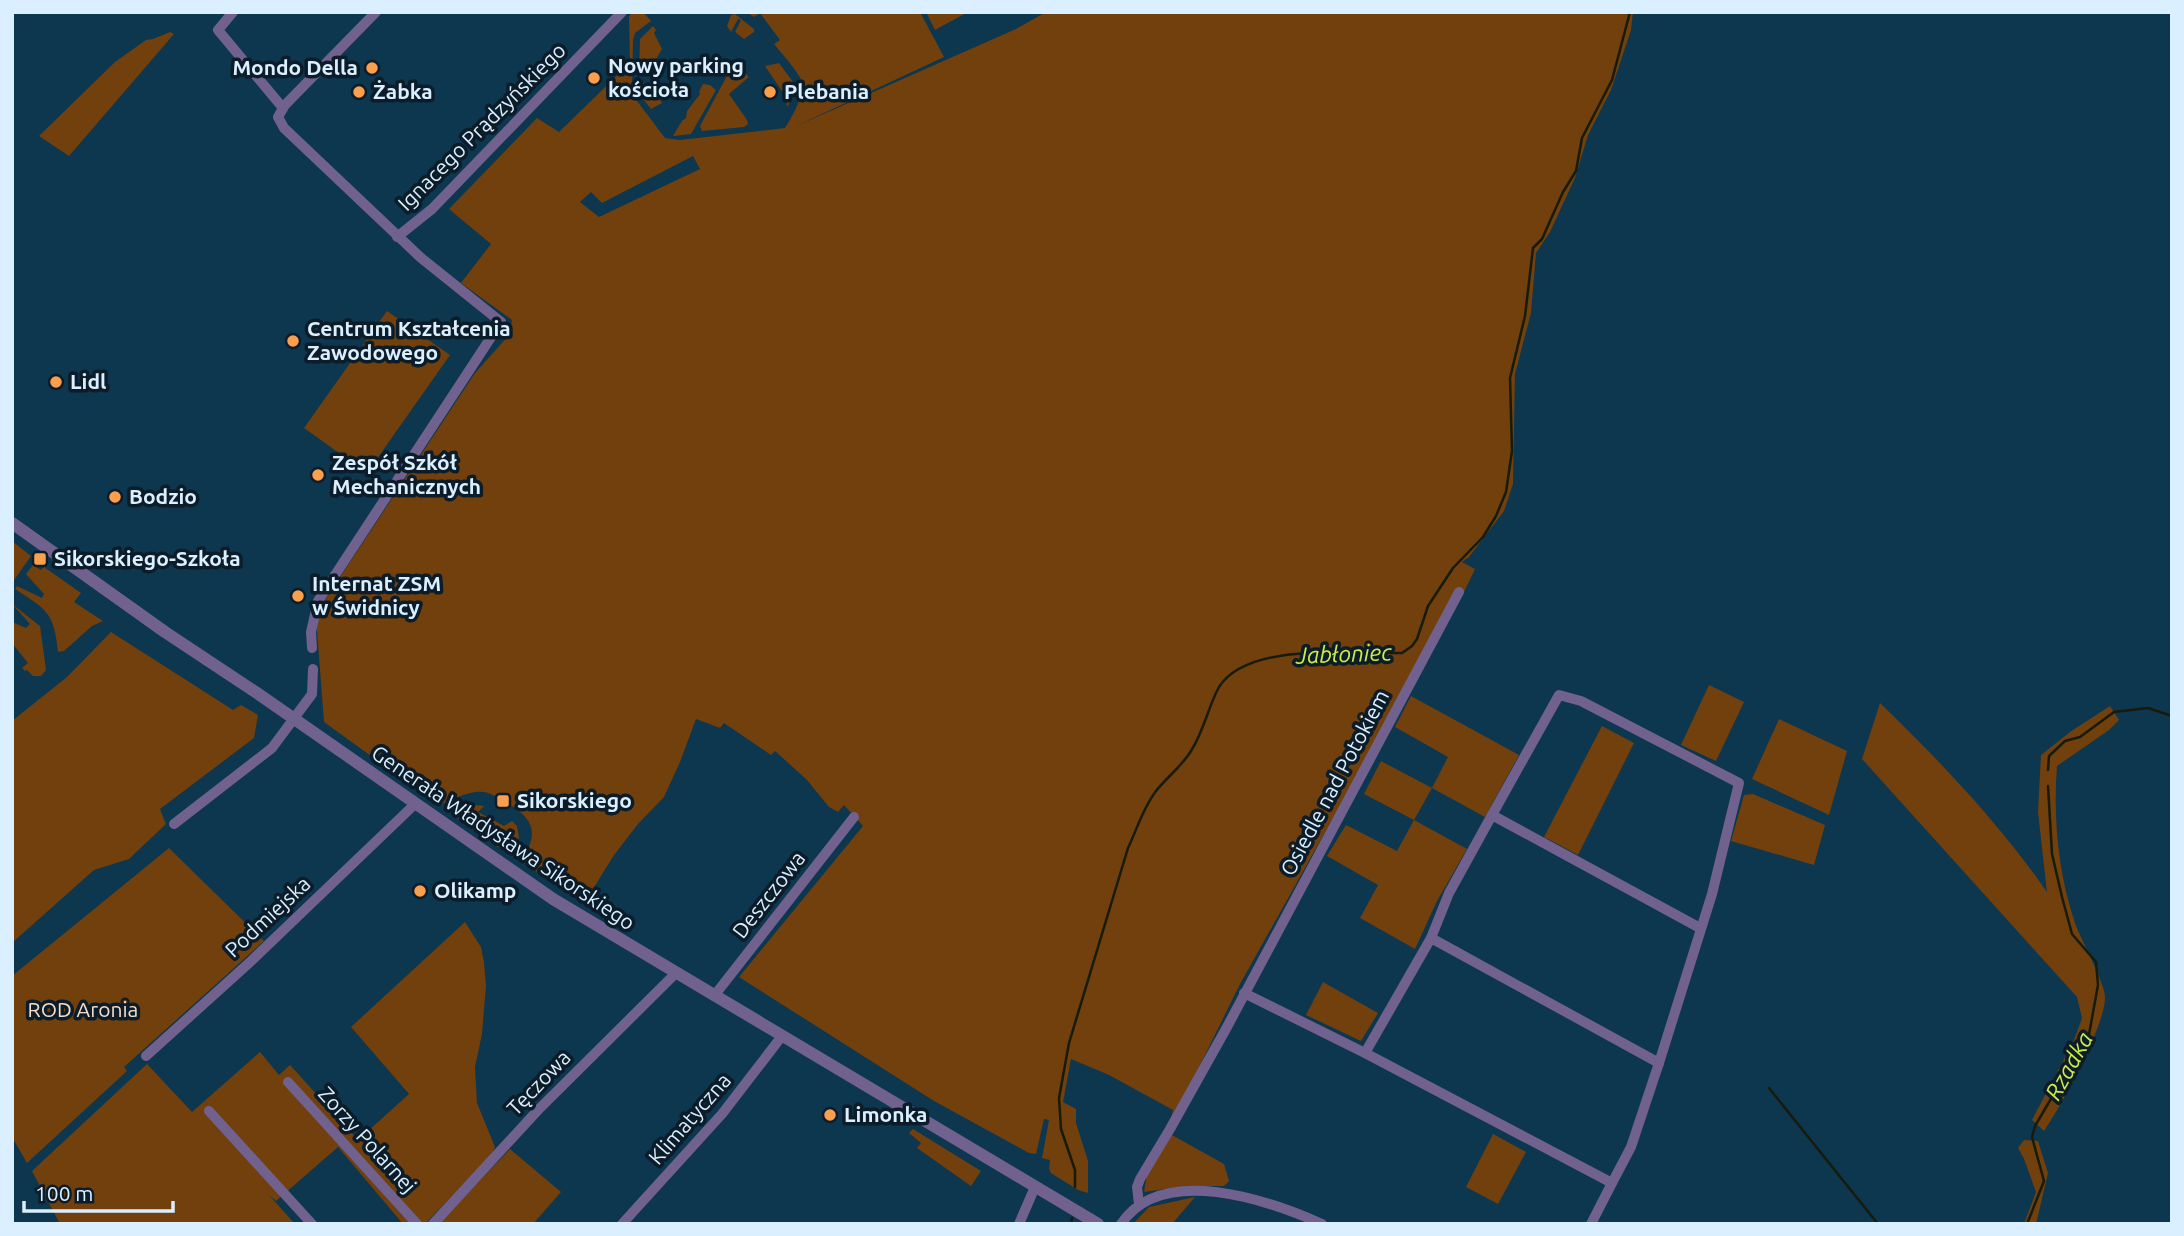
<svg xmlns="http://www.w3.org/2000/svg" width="2184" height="1236" font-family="Ubuntu,sans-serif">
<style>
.green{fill:#71400d;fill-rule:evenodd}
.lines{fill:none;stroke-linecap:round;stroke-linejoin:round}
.stream{stroke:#171b0a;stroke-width:2.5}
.minor{stroke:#71618e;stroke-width:10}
.tertiary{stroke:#71618e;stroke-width:12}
.poi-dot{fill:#fa9f4e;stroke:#0c1c28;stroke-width:2.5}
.labels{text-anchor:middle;stroke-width:7;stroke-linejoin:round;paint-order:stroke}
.poi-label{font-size:21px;font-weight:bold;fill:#daefff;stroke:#0c1c28;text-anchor:start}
.street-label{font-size:21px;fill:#daefff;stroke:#0c1c28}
.park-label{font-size:21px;fill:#f5dcc9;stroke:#0c1c28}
.water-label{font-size:23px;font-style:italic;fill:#cded46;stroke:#0c1c28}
</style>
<rect width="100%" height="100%" fill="#0d364f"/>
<g class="green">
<path d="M633 12H643L651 21 635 33 633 40 632 88 634 97 665 138 680 140 785 128C790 121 804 95 803 86 803 76 781 53 774 44L780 40 760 13 754 17 746 12H920L944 57 794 127 1016 29 1046 12H1633L1631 30 1611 90 1588 135 1575 178 1550 232 1536 253 1531 313 1515 374 1513 484 1504 511 1469 557 1462 562 1475 569 1464 592 1456 588 1413 675 1240 984 1169 1128 1173 1110 1109 1075 1071 1059 1063 1102 1076 1109V1123L1088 1161V1193L1078 1190 1051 1173 1049 1169 1050 1160 1042 1158 1049 1120 1044 1119 1036 1154 1029 1153 934 1101 739 977 863 826 844 805 838 812 829 807 807 780 775 751 771 755 724 723 720 728 696 719 680 762 664 797 638 824 614 855 585 902 521 862C539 833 535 820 507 803 497 797 488 790 476 792 464 793 450 801 439 805L324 722 317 631V618L321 606 475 373 510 334 512 320 461 283 491 244 449 209 537 118 559 132 630 63 629 16ZM693 156 700 169 599 217 580 202 591 192 602 203Z"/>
<path d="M926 12H968L935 30Z"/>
<path d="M735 14 754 29V32L744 39 735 32 741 20 738 19 731 32 727 26 731 15Z"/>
<path d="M653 26 656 30 654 33 662 49 655 61 648 60 647 74H639L640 39Z"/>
<path d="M170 32 174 34 69 156 39 136 115 62 146 40 153 39Z"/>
<path d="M779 63 796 86 788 106 786 105 788 100 765 66Z"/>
<path d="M738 67 749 77 729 94 747 120 748 124 744 127 702 131 700 126 729 72 736 71Z"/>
<path d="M643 83H654L658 87 643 92V94L660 89 661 92 658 97 662 103 651 109 639 94V88Z"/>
<path d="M703 84 710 85 716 90 691 134 673 136 682 121 686 118 687 111 700 94 699 92Z"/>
<path d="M387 311 450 355 367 473 304 428Z"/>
<path d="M12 541 31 556 12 583Z"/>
<path d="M33 565 41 570 44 567 81 593 74 602 103 621 92 626 64 651 58 652C54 612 47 610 15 589L17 586 42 598 44 594 26 574Z"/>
<path d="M12 604 40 626 46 670 41 676H33L27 670 25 671 22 668 28 663 12 643V622L26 628 30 624Z"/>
<path d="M111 632 233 710 241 705 258 715 254 738 160 809 166 824 129 859 94 870 12 943V721L67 677Z"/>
<path d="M1709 685 1744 702 1716 761 1681 745Z"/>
<path d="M1411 696 1519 755 1485 817 1432 788 1414 820 1467 849 1437 901 1415 949 1360 918 1378 885 1327 856 1346 825 1397 851 1414 820 1364 794 1381 761 1432 788 1448 757 1395 727Z"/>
<path d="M1880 703C1941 762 1999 823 2047 892L2038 812 2041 755 2070 732 2110 706 2119 720 2109 730 2057 766C2053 819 2058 872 2075 923 2081 940 2105 983 2105 997 2106 1024 2061 1107 2044 1131L2032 1120 2074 1040 2082 1018 2077 997 1862 759Z"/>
<path d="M1779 719 1847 751 1829 815 1752 779Z"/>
<path d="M1602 726 1634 743 1578 855 1544 837Z"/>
<path d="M1753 794 1825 825 1814 865 1731 841 1744 795Z"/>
<path d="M476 805 484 806 478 812 504 826 512 821 517 826 519 838 507 853 454 816Z"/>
<path d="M169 848 264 941 124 1067 127 1071 27 1163 12 1137V976Z"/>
<path d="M465 922 481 947 484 962 486 986 482 1034 475 1067 477 1103 495 1147 492 1154 425 1224H403L338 1147 276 1201 269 1195 295 1224H60L32 1171 147 1064 192 1112 260 1052 279 1075 290 1065 358 1140 409 1094 351 1027Z"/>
<path d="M1323 982 1378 1013 1361 1041 1306 1015Z"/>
<path d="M913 1129 981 1171 971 1186 917 1148 921 1143 909 1133Z"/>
<path d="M1493 1134 1526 1152 1498 1204 1466 1187Z"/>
<path d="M1172 1135 1224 1164 1229 1181 1224 1186H1186L1144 1192 1147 1174Z"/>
<path d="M2024 1140 2038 1141 2048 1173 2036 1224H2024L2036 1192 2024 1159 2018 1148Z"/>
<path d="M510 1149 561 1192 533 1224H438Z"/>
<path d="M1195 1197 1172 1224H1133L1149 1207Z"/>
</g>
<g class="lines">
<g class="stream">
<path d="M2048 770 2049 756 2065 741 2080 737 2114 712 2148 708 2172 716"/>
<path d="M1769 1088 1878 1224"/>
<path d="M1075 1187V1170L1061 1129 1059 1098 1069 1043 1128 848C1137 829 1143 808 1156 791 1167 777 1182 766 1191 751 1204 731 1208 707 1219 687 1248 641 1354 654 1402 653L1412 646 1417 639 1428 606 1453 568 1483 537 1496 516 1506 492 1512 451 1510 378 1525 316 1533 248 1542 239 1563 192 1576 171 1582 138 1612 80 1630 12"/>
<path d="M1071 1224 1072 1218"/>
<path d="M2027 1224 2044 1181 2032 1137 2035 1126 2066 1073 2068 1061 2074 1050 2088 1040 2098 985 2096 962 2072 934 2062 897 2052 854 2048 786"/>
</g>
<g class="minor">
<path d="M233 12 218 30 283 108"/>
<path d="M397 237 432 209 622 12"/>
<path d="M312 648 311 632 318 601 501 322 420 257 284 128 278 117 285 105 376 12"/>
<path d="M174 824 272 748 312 694 313 669"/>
<path d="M1431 938 1659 1063"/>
<path d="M1244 993 1365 1053 1612 1183 1631 1147 1659 1063 1712 894 1739 783 1581 701 1559 695 1492 815"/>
<path d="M714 996 854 817"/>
<path d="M1365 1053 1431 938 1449 893 1492 815 1700 928"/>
<path d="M146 1056 249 963 415 804"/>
<path d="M288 1082 417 1224"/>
<path d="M209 1111 312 1224"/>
<path d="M1139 1204 1137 1187 1140 1179 1170 1129 1227 1027 1459 592"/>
<path d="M433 1224 538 1110 676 973"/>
<path d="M622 1224 722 1114 782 1036"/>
<path d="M1019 1224 1035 1187"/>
<path d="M1121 1224C1162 1163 1268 1200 1322 1224"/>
<path d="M1591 1224 1612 1183"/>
</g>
<path class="tertiary" d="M12 523 165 632 257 693 553 899 1098 1224"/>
</g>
<g class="poi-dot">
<circle cx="372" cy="68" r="7"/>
<circle cx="594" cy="78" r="7"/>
<circle cx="359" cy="92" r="7"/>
<circle cx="770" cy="92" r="7"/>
<circle cx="293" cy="341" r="7"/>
<circle cx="56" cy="382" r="7"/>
<circle cx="318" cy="475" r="7"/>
<circle cx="115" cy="497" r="7"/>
<rect x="33" y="552" width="14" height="14" rx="3.5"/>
<circle cx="298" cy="596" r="7"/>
<rect x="496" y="794" width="14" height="14" rx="3.5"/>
<circle cx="420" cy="891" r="7"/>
<circle cx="830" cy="1115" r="7"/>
</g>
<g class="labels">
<g class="poi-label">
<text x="608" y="73">Nowy parking<tspan x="608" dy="24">kościoła</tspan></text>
<text x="358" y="75" text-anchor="end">Mondo Della</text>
<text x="373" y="99">Żabka</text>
<text x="784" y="99">Plebania</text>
<text x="307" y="336">Centrum Kształcenia<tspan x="307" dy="24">Zawodowego</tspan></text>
<text x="70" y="389">Lidl</text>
<text x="332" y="470">Zespół Szkół<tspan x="332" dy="24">Mechanicznych</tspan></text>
<text x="129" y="504">Bodzio</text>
<text x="54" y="566">Sikorskiego-Szkoła</text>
<text x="312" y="591">Internat ZSM<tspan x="312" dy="24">w Świdnicy</tspan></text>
<text x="517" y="808">Sikorskiego</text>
<text x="434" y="898">Olikamp</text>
<text x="844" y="1122">Limonka</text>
</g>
<g class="street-label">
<text transform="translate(482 127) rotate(-45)" y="7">Ignacego Prądzyńskiego</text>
<text transform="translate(1335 783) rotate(-62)" y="7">Osiedle nad Potokiem</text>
<text transform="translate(503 838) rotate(34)" y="7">Generała Władysława Sikorskiego</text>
<text transform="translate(769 895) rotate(-52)" y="7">Deszczowa</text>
<text transform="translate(268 917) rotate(-43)" y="7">Podmiejska</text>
<text transform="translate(539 1083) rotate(-46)" y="7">Tęczowa</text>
<text transform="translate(690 1119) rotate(-49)" y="7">Klimatyczna</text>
<text transform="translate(367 1140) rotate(48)" y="7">Zorzy Polarnej</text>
</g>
<g class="park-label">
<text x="83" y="1017">ROD Aronia</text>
</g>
<g class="water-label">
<text transform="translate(1344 654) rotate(-2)" y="8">Jabłoniec</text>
<text transform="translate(2069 1066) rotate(-61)" y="8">Rzadka</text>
</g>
</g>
<rect width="2184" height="1236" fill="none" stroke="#daefff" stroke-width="28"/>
<path d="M24 1201v10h149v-10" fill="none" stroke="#daefff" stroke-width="3.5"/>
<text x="35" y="1201" font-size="21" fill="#daefff" stroke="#0c1c28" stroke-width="5" paint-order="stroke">100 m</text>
</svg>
